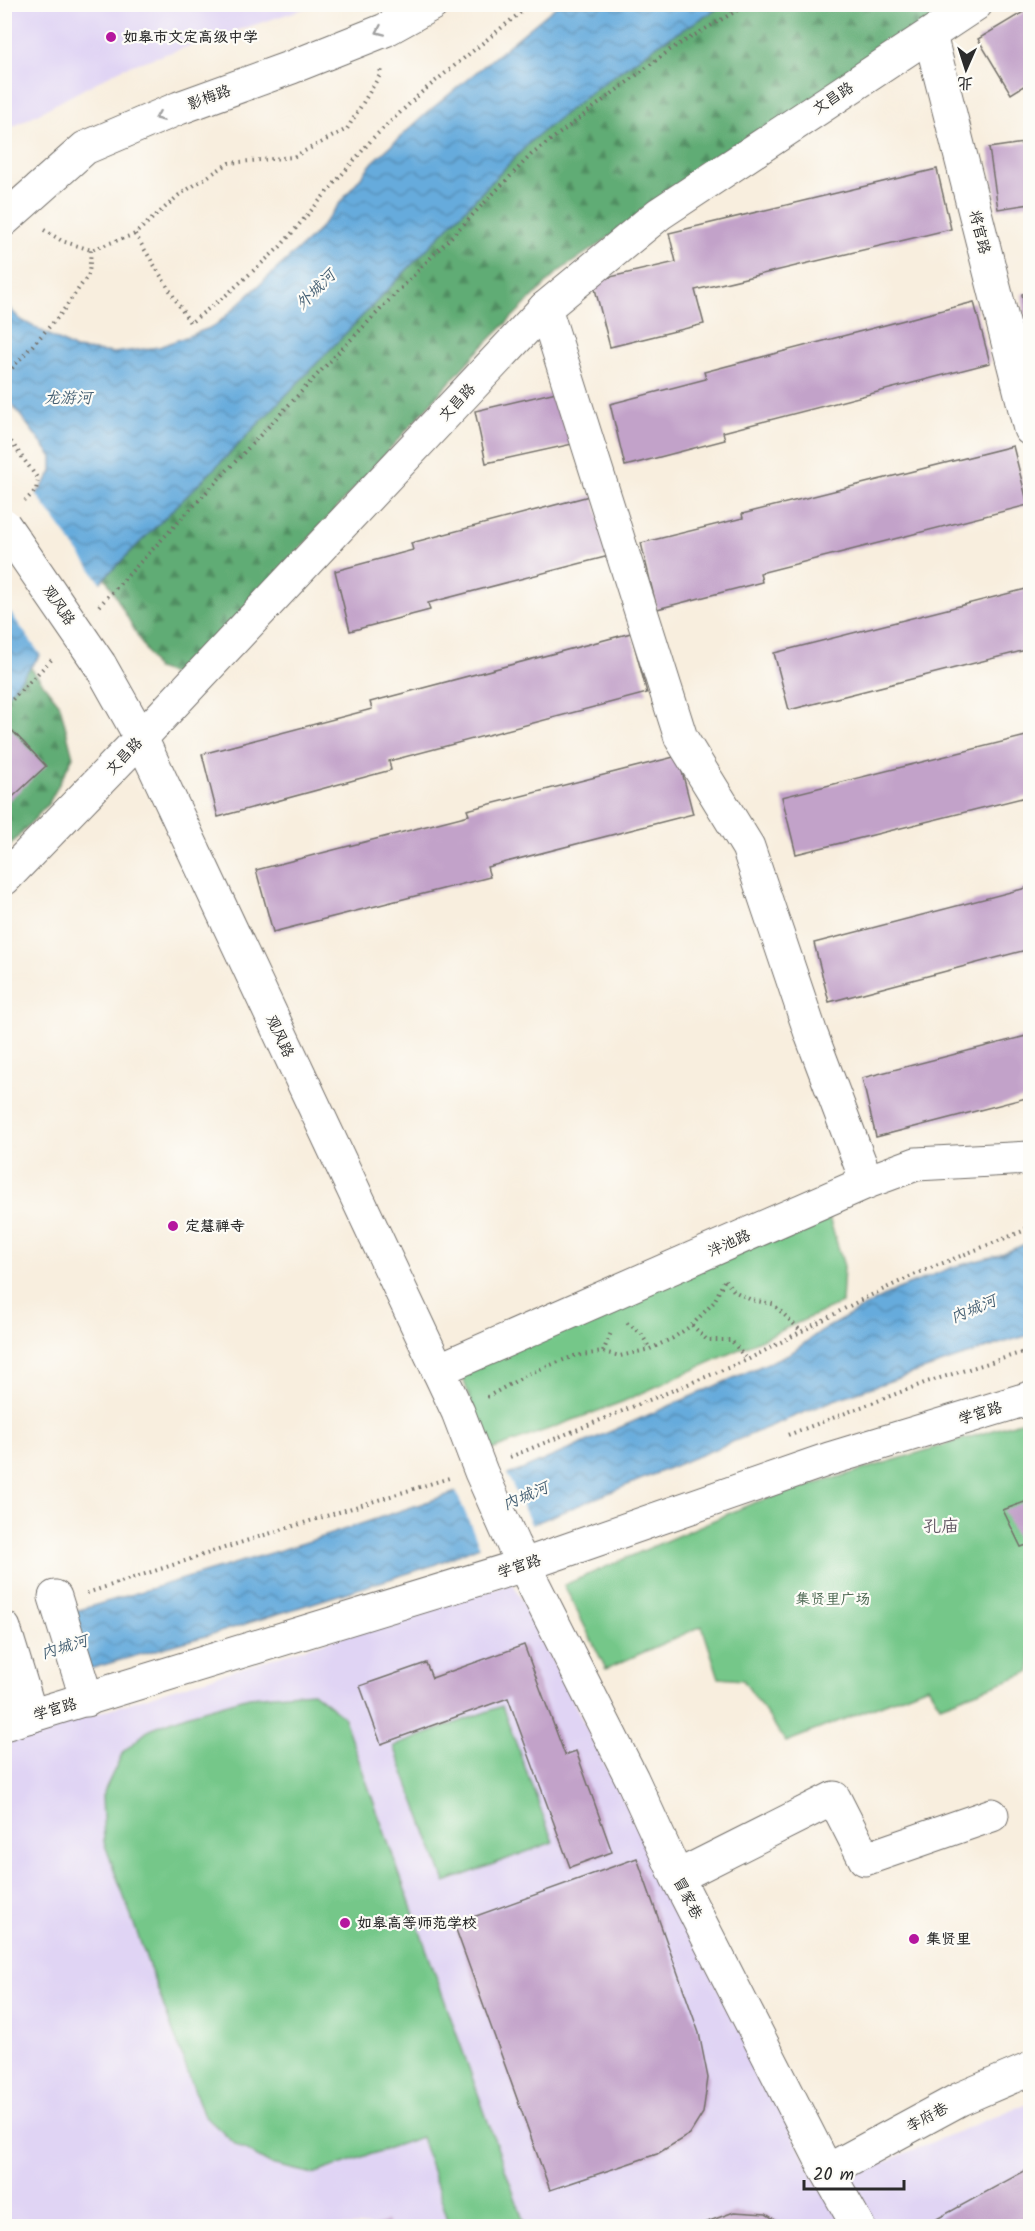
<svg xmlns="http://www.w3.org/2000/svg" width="1035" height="2231" font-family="Kalam,'LXGW WenKai TC',sans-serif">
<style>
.built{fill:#e0d4f4}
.forest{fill:url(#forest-firs);stroke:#466c50;stroke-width:1.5}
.park{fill:#75c789;stroke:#50795a;stroke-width:1.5}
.water{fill:url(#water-waves);stroke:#486b84;stroke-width:1.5}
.pier{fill:#f8eede}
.building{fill:#c2a2c9}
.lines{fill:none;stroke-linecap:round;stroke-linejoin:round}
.minor-casing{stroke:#736f6a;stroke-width:35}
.path{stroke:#736f6a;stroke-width:4;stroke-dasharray:1.5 4.5;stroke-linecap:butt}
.minor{stroke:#fff;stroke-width:33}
.minor-bridge-casing{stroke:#736f6a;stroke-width:35;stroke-linecap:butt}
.minor-bridge{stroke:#fff;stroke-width:33}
.oneway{stroke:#a0a0a0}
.poi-dot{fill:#b5179e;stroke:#fdfcf7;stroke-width:2}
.labels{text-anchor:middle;stroke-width:4.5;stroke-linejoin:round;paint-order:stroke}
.poi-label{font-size:15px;font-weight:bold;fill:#2b2b2b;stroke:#fdfcf7;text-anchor:start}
.street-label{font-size:15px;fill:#2b2b2b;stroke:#fdfcf7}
.park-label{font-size:15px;fill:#45624c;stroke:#fdfcf7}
.water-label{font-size:16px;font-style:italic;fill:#435e72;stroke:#fdfcf7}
.quarter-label{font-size:18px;fill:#605562;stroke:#fdfcf7}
</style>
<defs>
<pattern id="forest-firs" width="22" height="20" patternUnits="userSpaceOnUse" patternTransform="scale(1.5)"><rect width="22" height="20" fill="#60ac75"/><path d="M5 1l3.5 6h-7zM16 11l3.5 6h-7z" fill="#4f8c60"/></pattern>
<pattern id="water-waves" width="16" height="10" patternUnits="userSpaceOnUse" patternTransform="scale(1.5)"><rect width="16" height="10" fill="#66abdc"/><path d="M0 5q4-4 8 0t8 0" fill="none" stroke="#548bb3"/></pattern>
</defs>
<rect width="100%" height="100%" fill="#fdfcf7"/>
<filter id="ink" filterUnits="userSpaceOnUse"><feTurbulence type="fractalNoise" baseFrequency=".0167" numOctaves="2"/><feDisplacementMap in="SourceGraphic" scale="12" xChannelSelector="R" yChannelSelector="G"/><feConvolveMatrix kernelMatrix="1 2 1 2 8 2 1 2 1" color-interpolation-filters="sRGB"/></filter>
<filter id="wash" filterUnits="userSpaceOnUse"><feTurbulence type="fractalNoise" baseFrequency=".008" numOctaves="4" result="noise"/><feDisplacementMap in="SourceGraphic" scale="24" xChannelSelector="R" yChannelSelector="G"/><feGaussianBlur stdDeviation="1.35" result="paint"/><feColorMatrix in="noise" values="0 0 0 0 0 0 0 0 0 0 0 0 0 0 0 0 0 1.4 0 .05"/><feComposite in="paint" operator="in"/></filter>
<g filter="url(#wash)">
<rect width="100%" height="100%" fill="#f8eede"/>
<g class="built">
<path d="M5 4H315V5L123 68 5 131Z"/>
<path d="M513 1583 821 2190 854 2174 1030 2102V2226H5V1744L46 1729Z"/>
</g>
<g class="forest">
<path d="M724 5H953L558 272 475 354 184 678 156 669 105 577 230 453 532 140 591 92 660 43Z"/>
<path d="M30 667 60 705 73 757 49 803 5 851V698Z"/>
</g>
<g class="park">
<path d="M826 1208 844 1266 842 1303 622 1402 489 1451 458 1365Z"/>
<path d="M1030 1419V1672L940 1705 928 1686 786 1742 743 1680 719 1678 702 1626 606 1669 564 1585 753 1503Z"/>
<path d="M313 1692 343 1716 525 2225 519 2226H450L421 2137 313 2174 270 2164 236 2145 203 2114 104 1842 102 1796 123 1752 150 1729 186 1715 249 1697Z"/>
<path d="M502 1706 553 1842 445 1882 394 1746Z"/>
</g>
<g class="water">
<path d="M558 5H724L660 43 591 92 532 140 230 453 105 577 5 698V529L40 490 52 472V457L5 395V304L21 320 75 349 114 353 159 347 215 326 315 234 373 162 429 111Z"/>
<path d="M1030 1242V1335L1008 1341 834 1400 431 1566 223 1631 5 1693V1632L304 1543 522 1470 791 1353 821 1331 896 1290 953 1267 999 1255Z"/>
</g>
<g class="pier">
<path d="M34 491 102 585 42 657 4 603V524Z"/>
<path d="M506 1472 533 1528 481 1549 455 1489Z"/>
<path d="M70 1611 89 1672 4 1696V1629Z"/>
</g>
<g id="blocks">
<g class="building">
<path d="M1030 8V82L1011 94 978 39Z"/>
<path d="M1030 142V204L998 209 989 148Z"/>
<path d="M937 169 951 229 695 290 704 324 610 347 593 281 676 262 669 233Z"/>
<path d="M1030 292V341H1029L1022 294Z"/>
<path d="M974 302 990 363 723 432 725 440 625 466 610 404 706 379 704 372Z"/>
<path d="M565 390 577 443 486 463 475 411Z"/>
<path d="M1013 446 1028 505 760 573 762 582 657 609 641 543 743 518 742 514Z"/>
<path d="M593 495 609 556 428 603 430 610 350 631 335 571 413 550 411 543Z"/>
<path d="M1030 588V649L789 710 774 653Z"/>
<path d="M631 633 647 693 389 761 391 770 218 817 202 754 372 709 370 702Z"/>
<path d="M6 724 46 766 4 805V726Z"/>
<path d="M1030 735V796L796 854 782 797Z"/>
<path d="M678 756 693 814 487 867 490 877 273 932 256 870 469 815 467 810Z"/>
<path d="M1030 887V949L829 1002 814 943Z"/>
<path d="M1030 1035V1097L876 1137 862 1078Z"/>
<path d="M1030 1500V1544L1021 1547 1003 1510Z"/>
<path d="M524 1645 565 1755 576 1751 612 1852 570 1867 508 1698 381 1744 360 1686 426 1663 432 1678Z"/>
<path d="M637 1858 699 2033 708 2078 703 2113 690 2134 657 2154 550 2190 454 1924Z"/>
<path d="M1030 2168V2226H924Z"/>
<path d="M734 2212 766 2214 785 2226H701L704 2223Z"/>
<path d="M387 2221 389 2226H373Z"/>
</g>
</g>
</g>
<g filter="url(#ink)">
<use href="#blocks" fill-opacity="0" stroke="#736f6a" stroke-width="1.5"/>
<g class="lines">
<g class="minor-casing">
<g id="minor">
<path d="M930 35 1030 429"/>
<path d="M4 220 85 148 179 108 292 67 385 30 432 4"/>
<path d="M545 308 681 738 748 847 811 1034 867 1182"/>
<path d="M100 665 141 738 458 1412 481 1472 513 1544 632 1779 677 1877 827 2171 858 2226"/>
<path d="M4 879 141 738 545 308 659 214 976 4"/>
<path d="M438 1370 867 1182 916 1164 1030 1158"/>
<path d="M55 1597 87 1700"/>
<path d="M4 1628 31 1716"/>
<path d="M4 1724 524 1565 829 1459 1030 1398"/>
<path d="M677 1877 834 1798 865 1859 992 1815"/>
<path d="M827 2171 960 2099 1030 2069"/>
</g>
</g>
<g class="path">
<path d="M44 230 62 241 91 250 135 234 179 195 229 163 293 157 347 129 380 75 381 67"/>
<path d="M135 234 190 323 225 296 280 247 374 137 422 92 531 4"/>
<path d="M4 377 60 315 89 274 91 250"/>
<path d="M4 432 38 479 36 490 25 501"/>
<path d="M99 606 334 357 531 155 671 49 748 4"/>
<path d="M4 708 54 657"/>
<path d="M725 1280 734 1291 751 1300 773 1304 801 1331"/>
<path d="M627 1323 641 1333 650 1349"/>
<path d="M692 1325 707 1340H731L747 1360"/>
<path d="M603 1352 612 1330"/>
<path d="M487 1397 530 1373 574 1356 603 1352 620 1356 650 1349 673 1338 692 1325 714 1302 724 1281"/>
<path d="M788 1435 927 1382 1030 1350"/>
<path d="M510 1457 747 1360 861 1300 918 1273 1023 1231 1030 1225"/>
<path d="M87 1593 255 1538 449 1478"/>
</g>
<use href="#minor" class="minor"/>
<g class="minor-bridge-casing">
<path id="minor-bridge" d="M4 525 100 665"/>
</g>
<use href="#minor-bridge" class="minor-bridge"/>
</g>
<defs><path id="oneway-chevron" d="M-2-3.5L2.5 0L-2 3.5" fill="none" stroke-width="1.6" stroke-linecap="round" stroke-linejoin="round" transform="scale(1.5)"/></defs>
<g class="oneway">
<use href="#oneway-chevron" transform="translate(380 31) rotate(156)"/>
<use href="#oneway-chevron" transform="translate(159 117) rotate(157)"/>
</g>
</g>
<g class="poi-dot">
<circle cx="111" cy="37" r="6"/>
<circle cx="173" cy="1226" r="6"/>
<circle cx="345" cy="1923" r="6"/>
<circle cx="914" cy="1939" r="6"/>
</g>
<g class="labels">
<g class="poi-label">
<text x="123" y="42">如皋市文定高级中学</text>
<text x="185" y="1231">定慧禅寺</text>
<text x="357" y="1928">如皋高等师范学校</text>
<text x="926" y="1944">集贤里</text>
</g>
<g class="street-label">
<text transform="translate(209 97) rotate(-20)" y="5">影梅路</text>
<text transform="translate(833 98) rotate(-33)" y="5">文昌路</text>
<text transform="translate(980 232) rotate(76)" y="5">将官路</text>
<text transform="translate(457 402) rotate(-47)" y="5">文昌路</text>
<text transform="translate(59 605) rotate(56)" y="5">观风路</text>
<text transform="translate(124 756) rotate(-46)" y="5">文昌路</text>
<text transform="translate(280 1036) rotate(65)" y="5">观风路</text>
<text transform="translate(729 1243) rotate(-24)" y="5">泮池路</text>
<text transform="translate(980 1413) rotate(-17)" y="5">学宫路</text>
<text transform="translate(519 1566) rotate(-18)" y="5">学宫路</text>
<text transform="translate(55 1709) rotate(-16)" y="5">学宫路</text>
<text transform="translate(688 1898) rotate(63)" y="5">冒家巷</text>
<text transform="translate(927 2117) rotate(-28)" y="5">李府巷</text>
</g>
<g class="park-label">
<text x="833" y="1604">集贤里广场</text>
</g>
<g class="water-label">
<text transform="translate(315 289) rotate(-45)" y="6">外城河</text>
<text x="68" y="403">龙游河</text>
<text transform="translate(973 1308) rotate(-23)" y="6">内城河</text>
<text transform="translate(525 1495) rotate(-23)" y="6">内城河</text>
<text transform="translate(64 1646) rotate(-17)" y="6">内城河</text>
</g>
<g class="quarter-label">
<text x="941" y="1532">孔庙</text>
</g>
</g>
<rect width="1035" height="2231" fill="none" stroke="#fdfcf7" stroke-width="24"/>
<g transform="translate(966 69) rotate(183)" stroke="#fdfcf7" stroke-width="4.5" paint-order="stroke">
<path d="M0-4.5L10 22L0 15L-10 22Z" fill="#2b2b2b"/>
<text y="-9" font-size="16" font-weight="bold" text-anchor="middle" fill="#2b2b2b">北</text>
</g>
<path d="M804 2180v9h100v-9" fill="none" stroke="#2b2b2b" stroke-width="3"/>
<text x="813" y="2180" font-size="18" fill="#2b2b2b" stroke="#fdfcf7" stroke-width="4.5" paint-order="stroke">20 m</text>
</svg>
